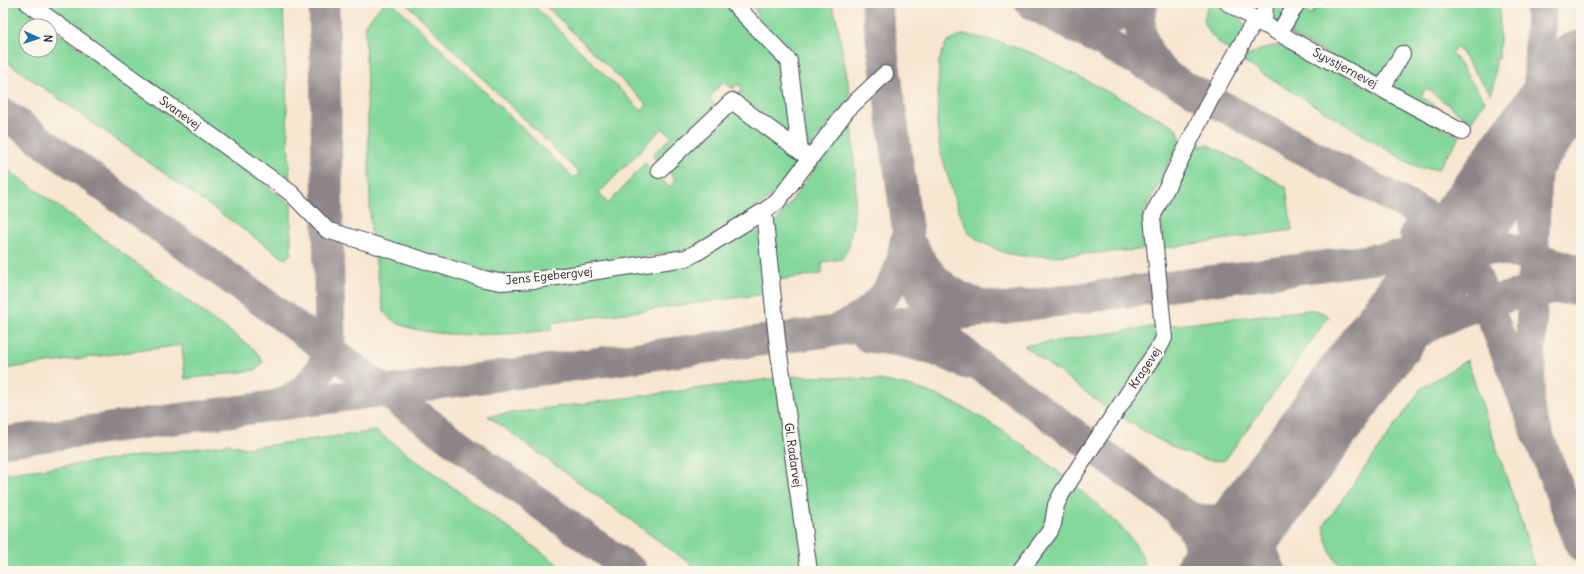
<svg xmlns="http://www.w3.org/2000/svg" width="1584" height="574" font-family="Delius,sans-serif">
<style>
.green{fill:#84d89b;stroke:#537d6b}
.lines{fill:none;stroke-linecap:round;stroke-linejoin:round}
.taxiway{stroke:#8c8486;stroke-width:31}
.runway{stroke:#8c8486;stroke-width:77}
.minor-casing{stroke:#423f51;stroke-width:18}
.minor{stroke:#fff;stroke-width:16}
.labels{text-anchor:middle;stroke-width:4;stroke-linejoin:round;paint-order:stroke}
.street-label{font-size:12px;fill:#22223b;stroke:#fbf7ec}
</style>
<rect width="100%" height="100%" fill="#fbf7ec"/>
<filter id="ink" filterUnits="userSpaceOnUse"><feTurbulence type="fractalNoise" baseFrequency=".025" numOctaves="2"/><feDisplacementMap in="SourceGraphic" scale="8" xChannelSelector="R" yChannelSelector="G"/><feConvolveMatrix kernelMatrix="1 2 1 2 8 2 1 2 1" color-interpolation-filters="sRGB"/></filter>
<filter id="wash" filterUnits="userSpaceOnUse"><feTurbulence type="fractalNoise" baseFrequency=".012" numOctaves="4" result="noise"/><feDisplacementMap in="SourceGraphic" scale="16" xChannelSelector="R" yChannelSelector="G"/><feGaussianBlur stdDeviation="0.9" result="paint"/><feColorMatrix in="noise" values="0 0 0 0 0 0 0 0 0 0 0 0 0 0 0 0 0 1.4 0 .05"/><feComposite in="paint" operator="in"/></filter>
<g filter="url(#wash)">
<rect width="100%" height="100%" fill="#f7e6d0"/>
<g class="green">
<path d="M3 3H18L49 26H26V50H50V27L291 204V254L285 259 3 59Z"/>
<path d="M35 3H283L290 187Z"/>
<path d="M384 3H393L574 178 579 173 406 3H531L641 110 647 105 543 3H726L780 57 796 146 741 103 738 95 743 89 737 84 733 89 723 81 709 98 717 108 658 162 652 155 672 137 662 128 599 193 608 204 645 163 669 187 676 181 672 177 669 168 731 109 797 154 796 171 781 191 694 249 525 276 497 277 371 238 365 24Z"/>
<path d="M748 3H831L836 17 851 98 808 150 796 62 759 23 756 10Z"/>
<path d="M1209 3H1214C1226 9 1250 17 1243 34 1240 40 1234 46 1231 52 1218 43 1210 35 1203 22Z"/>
<path d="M1269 3H1295L1276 24 1269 21Z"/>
<path d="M1310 3H1500L1499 59H1495L1494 86 1491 94 1457 47 1451 52 1485 101 1471 122 1426 88 1421 96 1466 128 1389 87 1383 77 1374 79 1291 35 1289 25 1298 11 1303 10 1311 15 1316 8Z"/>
<path d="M961 35H968L999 42 1035 54 1174 126C1178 130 1180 134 1180 140L1142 218H1147L1150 249 1055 256H1022L1005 253 979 241 968 232 958 210 940 150 937 124 939 61 946 43Z"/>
<path d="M1273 46H1284L1297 50 1460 137 1437 170 1425 167 1422 169 1407 162 1244 62 1243 59 1258 51Z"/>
<path d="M852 117 856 190 853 223 849 245 842 259 822 262V274L776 280 771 229Z"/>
<path d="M1209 145 1286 187 1292 230 1164 248 1161 216 1193 148 1199 146Z"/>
<path d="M3 166 255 350 263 362 256 370 185 379 182 345 3 369Z"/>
<path d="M751 229 759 232 771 293 551 323 552 330C517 334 407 344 385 313 381 306 376 260 374 249L478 283 679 262 743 230Z"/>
<path d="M1308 310C1317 310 1322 311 1329 317L1225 460C1197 467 1143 430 1118 415L1167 326Z"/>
<path d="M1159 326 1160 335 1112 412 1024 346Z"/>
<path d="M1467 360 1530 548 1535 571H1346C1330 556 1326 547 1324 525L1422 388Z"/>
<path d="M786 376C822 377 859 376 895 383 957 394 1019 440 1067 479L1049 522 1016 571H812Z"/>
<path d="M778 378 806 571H700L488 416Z"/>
<path d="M376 431 567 571H3V474L230 444 246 448Z"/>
<path d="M1073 484C1090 499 1152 546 1143 571H1024Z"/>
</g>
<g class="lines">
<g class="taxiway">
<path d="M876 3 914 277C920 291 925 307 934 319 952 346 976 364 1002 381L1262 571"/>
<path d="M1030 3 1449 228 1581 272"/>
<path d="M1143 3C1135 29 1145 57 1166 74"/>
<path d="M1065 20C1090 25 1117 22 1136 3"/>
<path d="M3 113 632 571"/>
<path d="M1429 218C1453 221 1464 216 1483 203"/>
<path d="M1451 234 1456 238 1473 268 1581 546"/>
<path d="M915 250C931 283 959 302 995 307"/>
<path d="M1410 303C1419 281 1423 257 1415 234"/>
<path d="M841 327C868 317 892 292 901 263 903 256 903 249 905 242"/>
<path d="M868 337C903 340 936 348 967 364"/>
<path d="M1338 401C1364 377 1390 349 1421 331 1468 304 1527 287 1581 289"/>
<path d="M281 403C310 391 326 370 330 338L324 3"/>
<path d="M1531 417 1529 406 1541 3"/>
<path d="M3 442 1449 249 1486 248 1532 256"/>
<path d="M1185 514C1201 523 1226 521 1242 514 1255 508 1266 496 1276 487"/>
<path d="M1183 517C1199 534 1201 548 1201 571"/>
<path d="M1271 571C1254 543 1262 515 1276 487"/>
</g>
<path class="runway" d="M1214 571 1581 69"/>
</g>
</g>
<g filter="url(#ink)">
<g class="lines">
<g class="minor-casing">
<g id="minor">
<path d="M28 3 291 193 327 230 484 279 500 282 536 280 686 258 696 253 764 211"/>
<path d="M733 3 789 61 800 151 810 159"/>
<path d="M1228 3 1291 40 1462 132"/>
<path d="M1264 25 1265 3"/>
<path d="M1279 33 1297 3"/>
<path d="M1382 88 1402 54"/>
<path d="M659 170 732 101 800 151"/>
<path d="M809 571 777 339 764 211 777 202 847 110 885 74"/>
<path d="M1020 571 1050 531 1053 524 1056 505 1062 493 1092 447 1160 346 1164 338 1152 217 1210 100 1255 20"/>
</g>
</g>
<use href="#minor" class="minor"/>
</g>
</g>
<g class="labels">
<g class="street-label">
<text transform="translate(1345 68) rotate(28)" y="4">Syvstjernevej</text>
<text transform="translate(180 113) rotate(36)" y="4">Svanevej</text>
<text transform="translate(549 276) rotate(-6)" y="4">Jens Egebergvej</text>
<text transform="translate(1145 368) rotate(-56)" y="4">Kragevej</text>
<text transform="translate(793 455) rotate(82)" y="4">Gl. Radarvej</text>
</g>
</g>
<rect width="1584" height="574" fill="none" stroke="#fbf7ec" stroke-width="16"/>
<g transform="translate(38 38) rotate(93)"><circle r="19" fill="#fbf7ec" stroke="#a4a2a5"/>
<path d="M0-3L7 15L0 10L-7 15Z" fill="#1f6fb2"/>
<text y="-6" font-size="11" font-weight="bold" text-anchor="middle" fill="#22223b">N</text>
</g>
</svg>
